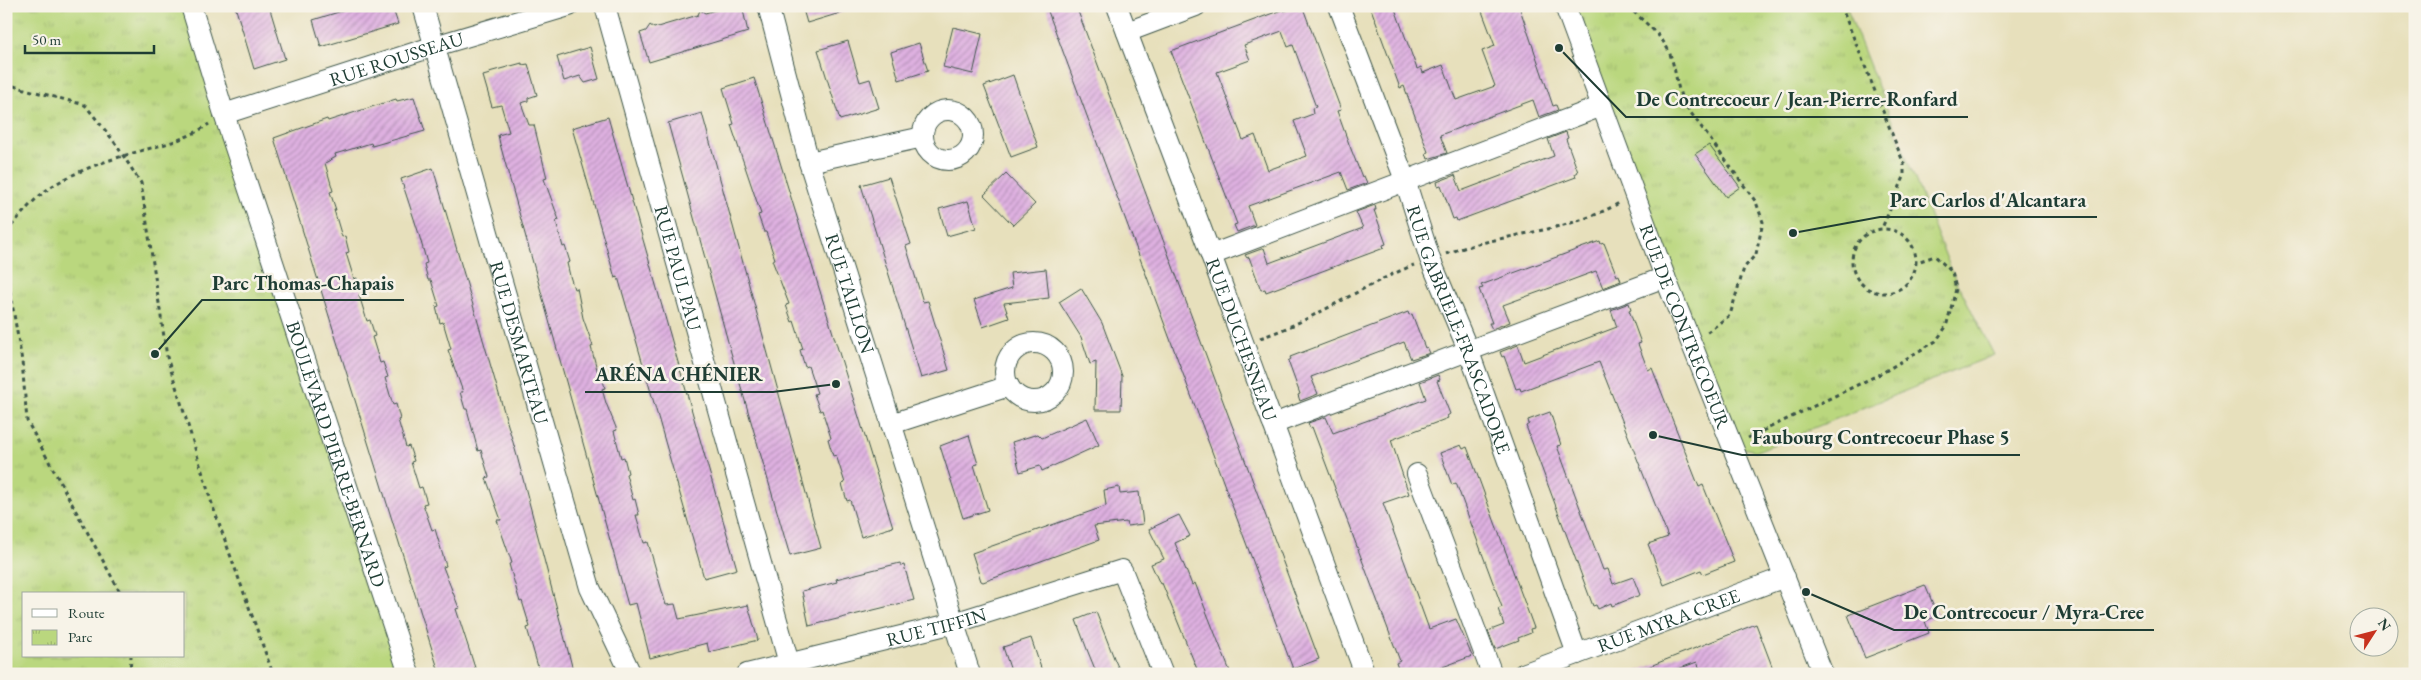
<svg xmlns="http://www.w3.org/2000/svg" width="2421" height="680" font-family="'EB Garamond',serif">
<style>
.park{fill:url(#park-tufts);stroke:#6c8a59;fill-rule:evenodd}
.building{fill:url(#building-hatch);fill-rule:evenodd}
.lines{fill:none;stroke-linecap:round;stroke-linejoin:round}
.minor-casing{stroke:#3d5548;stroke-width:22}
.path{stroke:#3d5548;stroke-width:3;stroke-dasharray:4 4;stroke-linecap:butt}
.minor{stroke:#fff;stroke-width:20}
.labels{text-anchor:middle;stroke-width:5;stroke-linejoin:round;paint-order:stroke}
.street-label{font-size:19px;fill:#1f3d34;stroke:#f7f3e8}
.leader{fill:none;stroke:#1f3d34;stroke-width:2}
.callout-dot{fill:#1f3d34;stroke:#f7f3e8;stroke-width:2}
.callout-label{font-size:20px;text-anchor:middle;font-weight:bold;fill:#1f3d34;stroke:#f7f3e8;stroke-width:5;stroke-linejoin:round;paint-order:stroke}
</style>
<defs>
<pattern id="park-tufts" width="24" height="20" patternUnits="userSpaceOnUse" patternTransform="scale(1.25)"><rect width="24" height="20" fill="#bad77e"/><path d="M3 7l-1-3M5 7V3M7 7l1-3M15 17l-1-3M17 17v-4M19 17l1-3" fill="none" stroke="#9fb96e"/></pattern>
<pattern id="building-hatch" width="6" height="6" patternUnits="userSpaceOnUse" patternTransform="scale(1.25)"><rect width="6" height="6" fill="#dfb1e1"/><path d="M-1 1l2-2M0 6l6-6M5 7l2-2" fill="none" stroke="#b491b7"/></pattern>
</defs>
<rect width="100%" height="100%" fill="#f7f3e8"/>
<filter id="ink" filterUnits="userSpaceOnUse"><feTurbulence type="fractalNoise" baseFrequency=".02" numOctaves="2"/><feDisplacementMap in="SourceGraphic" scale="10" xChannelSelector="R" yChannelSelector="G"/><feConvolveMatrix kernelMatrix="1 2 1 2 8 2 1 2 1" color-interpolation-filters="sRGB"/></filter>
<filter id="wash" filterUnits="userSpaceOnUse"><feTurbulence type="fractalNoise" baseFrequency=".0096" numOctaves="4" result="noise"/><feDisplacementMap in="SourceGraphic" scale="20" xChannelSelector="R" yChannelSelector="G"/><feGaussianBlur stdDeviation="1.12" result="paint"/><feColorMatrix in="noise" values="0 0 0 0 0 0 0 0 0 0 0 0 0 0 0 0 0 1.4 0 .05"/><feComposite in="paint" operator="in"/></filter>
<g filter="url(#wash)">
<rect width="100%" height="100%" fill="#e7e0bc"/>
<g class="park">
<path d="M6 6H191L409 674H6ZM24 594H184V656H24Z"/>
<path d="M1565 6H1846L1952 272 1994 355 1757 451 1733 446Z"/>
</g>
<g id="blocks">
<g class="building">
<path d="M235 6H269L285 59 254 69Z"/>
<path d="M358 6H392L398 24 321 47 313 20Z"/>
<path d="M729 6H742L748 32 649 62 640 33 646 31 650 25 654 28 698 15 700 10 705 13Z"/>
<path d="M802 6H850V10L807 23Z"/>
<path d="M1046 6H1076L1319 659 1293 669Z"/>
<path d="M1298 6 1299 10 1303 8 1341 110 1337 111 1349 144 1362 177 1364 176 1367 183 1348 190 1341 172 1248 206 1255 225 1237 232 1234 225 1237 224 1171 51 1284 9V11ZM1282 31 1288 47 1293 45 1316 107 1312 108 1313 114 1294 121 1307 156 1268 170 1255 135 1243 140 1217 72 1250 60 1244 45Z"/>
<path d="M1370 6H1394L1417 69 1421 67 1423 73 1443 65 1456 100 1495 86 1482 51 1495 46 1480 6H1519L1553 106 1556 105 1558 110 1539 117 1533 100 1440 135 1447 153 1428 159 1426 153 1428 152 1404 86 1400 88Z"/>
<path d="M953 27 982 34 973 74 943 67Z"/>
<path d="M848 41 860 82 870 79 879 108 840 120 818 50Z"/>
<path d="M919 43 928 71 899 80 891 52Z"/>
<path d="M590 47 599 79 585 83 580 76 564 81 557 57Z"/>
<path d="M522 63V65L528 64 537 95 528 98V101L521 103 529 125H534L547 178 544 179 559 220 556 221 563 247 565 246 570 262 567 263 570 276 574 289 577 288 583 318 593 346 591 347 598 373H601L605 388 602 389 606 403 617 430 614 431 621 458 624 457 628 473 626 474 633 500 635 499 639 515H636L644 543 648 542 666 605 675 604 679 619 748 605 758 640 709 652 707 643 650 658 636 603 628 605 500 144 498 135 509 132 501 105 492 107 483 76 490 74 489 72Z"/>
<path d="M1013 75 1038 147 1011 157 984 86Z"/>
<path d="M754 78 893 527 861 537 850 500 847 501 842 484 845 483 836 455 833 456 828 439 831 438 822 410 820 411 814 394 817 393 808 366 805 367 800 350 803 349 794 321 792 322 786 305 789 304 772 260 775 259 766 232H764L758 215 761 214 731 125 734 124 723 88Z"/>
<path d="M414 97 425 131 372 146 371 143 345 151 335 154 336 157 325 163 333 191 330 192 336 210H334L342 237 345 236 349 252 346 253 354 279 357 278 362 294 359 295 367 321 370 320 375 336 372 337 380 363 383 362 388 377 385 378 393 405 396 404 400 419 398 420 406 447 409 446 414 461 411 462 419 488 422 487 427 503 423 504 432 530 435 529 446 566 443 567 459 608 456 609 477 674 439 672 274 138 327 119 328 121 396 99 397 101Z"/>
<path d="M702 113 821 548 790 556 730 349 668 123Z"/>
<path d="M608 117 737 569 704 578 618 277 615 278 572 128Z"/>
<path d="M1566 132 1568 138 1566 139 1578 172 1575 174 1576 177 1457 221 1456 218 1453 219 1441 185 1438 186 1437 182 1455 175 1461 191 1554 156 1548 139Z"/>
<path d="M1709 145 1740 187 1726 197 1695 154Z"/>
<path d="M433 168 517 456 574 674H540L527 628 530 627 522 601 520 602 509 564 512 563 497 520H501L486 478 489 477 485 464 481 450 478 451 467 409H465L460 392H463L448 350 451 349 443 322 440 323 436 307 439 306 431 280H428L424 264 427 263 418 231 401 179Z"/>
<path d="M1006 174 1035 204 1013 225 984 195Z"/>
<path d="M889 177 911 244 906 246 923 302 928 301 949 370 921 378 861 185Z"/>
<path d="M968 201 976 228 947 236 939 209Z"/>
<path d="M1375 205 1376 210H1374L1386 244 1383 245 1384 248 1266 292 1265 289 1261 290 1249 257 1247 258 1245 255 1264 248 1269 263 1363 228 1356 212Z"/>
<path d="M1600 241 1601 244 1604 243 1617 276 1619 275 1621 281 1603 288 1596 271 1561 284 1503 305 1510 322 1492 329 1489 323H1492L1479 289 1483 288 1481 285Z"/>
<path d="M1046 269 1049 298 1004 303 1009 318 983 327 974 300 1012 288 1010 273Z"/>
<path d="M1081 288 1102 323 1122 376 1121 410H1095L1096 362 1090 364 1081 337 1059 302Z"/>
<path d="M1629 303 1631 309 1629 310 1641 343 1638 344 1648 370 1652 368 1699 487 1703 485 1734 562 1703 574 1701 570 1664 585 1648 544 1668 537 1599 362 1521 391 1520 388 1516 389 1504 356 1502 357 1500 352 1518 345 1524 362 1617 327 1611 310Z"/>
<path d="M1408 312 1409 315 1412 314 1425 348 1427 347 1430 353 1411 359 1404 342 1311 377 1318 394 1300 401 1298 395 1300 394 1288 361 1291 359 1290 357Z"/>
<path d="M1438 375 1440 380 1437 381 1450 414 1447 416 1448 418 1391 440 1409 494 1383 503 1429 629 1456 619 1472 656 1424 674H1400L1396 663 1400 661 1312 427 1310 428 1308 423 1326 417 1333 433 1426 399 1420 382Z"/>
<path d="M1550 412 1561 445 1557 446 1603 570 1608 569 1613 584 1633 577 1640 595 1612 606 1611 603 1598 609 1596 605 1593 606 1526 426 1529 424 1528 420Z"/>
<path d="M1087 418 1099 445 1042 471 1040 466 1020 472 1012 442 1038 434 1042 438Z"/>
<path d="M969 435 978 464 974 465 988 510 963 518 940 446Z"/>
<path d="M1461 445 1463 449 1467 447 1534 628 1530 629 1531 633 1518 638 1519 640 1495 649 1488 631 1504 625 1498 609 1502 607 1456 483 1452 485 1440 453Z"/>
<path d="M1119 487 1120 494 1139 492 1143 524 1127 526 1126 522 1094 526 1099 540 983 582 981 581 972 553 1106 506 1104 490Z"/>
<path d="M1179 515 1190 536 1175 543 1192 585 1195 583 1231 674H1199L1162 583 1160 584 1151 564 1164 559 1149 529Z"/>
<path d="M900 563 901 566 904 565 914 600 809 626 802 591 837 582 836 579Z"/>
<path d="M1925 585 1938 616 1925 621 1929 633 1865 658 1848 615Z"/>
<path d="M1096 612 1114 658 1121 674H1097L1088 652 1076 620Z"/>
<path d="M1756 624 1775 674H1702L1697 662 1664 674H1630Z"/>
<path d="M1031 638 1043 674H1012L1003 647Z"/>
</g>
</g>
</g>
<g filter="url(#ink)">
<use href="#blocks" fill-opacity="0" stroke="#3d5548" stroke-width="1"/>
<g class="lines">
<g class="minor-casing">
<g id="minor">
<path id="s1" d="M191 6 224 114 409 674"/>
<path id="s2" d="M423 6 590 588 631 674"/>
<path id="s3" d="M605 6 792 674"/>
<path id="s4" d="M768 6 809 162 970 674"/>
<path id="s5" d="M1117 6 1211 255 1365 674"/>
<path id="s6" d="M1339 6 1405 180 1430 259 1469 352 1577 654"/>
<path id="s7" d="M1565 6 1665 277 1823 674"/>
<path d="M1127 32 1196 6"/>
<circle cx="948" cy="135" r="25"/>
<path id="s8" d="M224 114 435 46 569 6"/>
<path d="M809 162 923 137"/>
<path d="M1211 255 1602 106"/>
<circle cx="1034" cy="372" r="29"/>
<path d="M891 424 1009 386"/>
<path d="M1273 424 1665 277"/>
<path d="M1417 474 1492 674"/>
<path id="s9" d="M747 674 954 623 1122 570 1163 674"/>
<path id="s10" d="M1523 674 1785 577"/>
</g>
</g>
<g class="path">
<path d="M1628 6C1643 22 1664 35 1671 57 1676 72 1677 87 1683 102L1756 202 1763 222 1756 254 1744 268 1730 315 1706 333"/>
<path d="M1841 6 1904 164V177L1882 228"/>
<path d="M6 84 85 105 113 140 141 183 167 357 213 507 273 674"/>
<circle cx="1884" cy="261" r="32"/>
<path d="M6 232C18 219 29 204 43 193 60 178 101 162 123 156 154 146 182 143 209 124"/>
<path d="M1446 254C1503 232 1566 234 1619 203"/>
<path d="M6 268 22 361 27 421 121 594"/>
<path d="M1260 338C1315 320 1361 286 1414 265"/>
<path d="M1748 438 1882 373 1936 341 1946 327 1956 289 1952 272 1935 256 1917 262"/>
<path d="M130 674 131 656"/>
</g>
<use href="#minor" class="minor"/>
</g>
</g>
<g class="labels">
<g class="street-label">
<text dy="7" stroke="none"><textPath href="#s8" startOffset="181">RUE ROUSSEAU</textPath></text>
<text dy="7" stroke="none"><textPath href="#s3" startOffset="272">RUE PAUL PAU</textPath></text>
<text dy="7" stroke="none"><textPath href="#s4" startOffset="299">RUE TAILLON</textPath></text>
<text dy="7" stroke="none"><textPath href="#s7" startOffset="342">RUE DE CONTRECOEUR</textPath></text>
<text dy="7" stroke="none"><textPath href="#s6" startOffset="345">RUE GABRIELE-FRASCADORE</textPath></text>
<text dy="7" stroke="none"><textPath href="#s5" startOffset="356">RUE DUCHESNEAU</textPath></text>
<text dy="7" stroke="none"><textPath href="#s2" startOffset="350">RUE DESMARTEAU</textPath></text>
<text dy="7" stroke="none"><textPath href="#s1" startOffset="471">BOULEVARD PIERRE-BERNARD</textPath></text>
<text dy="7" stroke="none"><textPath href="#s10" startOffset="155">RUE MYRA CREE</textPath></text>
<text dy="7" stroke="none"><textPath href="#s9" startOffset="195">RUE TIFFIN</textPath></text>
</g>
</g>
<path class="leader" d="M1559 48L1626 117H1968M1793 233L1880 217H2097M155 354L202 300H404M836 384L773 392H585M1653 435L1742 455H2020M1806 592L1894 630H2154"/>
<g class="callout-dot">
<circle cx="1559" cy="48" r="5"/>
<circle cx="1793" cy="233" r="5"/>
<circle cx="155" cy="354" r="5"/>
<circle cx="836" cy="384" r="5"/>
<circle cx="1653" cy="435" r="5"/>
<circle cx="1806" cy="592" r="5"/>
</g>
<g class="callout-label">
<text x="1797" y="106">De Contrecoeur / Jean-Pierre-Ronfard</text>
<text x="1988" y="207">Parc Carlos d'Alcantara</text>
<text x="303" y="290">Parc Thomas-Chapais</text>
<text x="679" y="381">ARÉNA CHÉNIER</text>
<text x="1881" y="444">Faubourg Contrecoeur Phase 5</text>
<text x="2024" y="619">De Contrecoeur / Myra-Cree</text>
</g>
<rect width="2421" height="680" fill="none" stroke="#f7f3e8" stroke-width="25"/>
<rect x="22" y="592" width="162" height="65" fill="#f7f3e8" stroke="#a1aaa0"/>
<rect x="32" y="609" width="25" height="8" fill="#ffffff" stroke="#a1aaa0"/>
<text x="68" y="618" font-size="15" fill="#1f3d34">Route</text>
<rect x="32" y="630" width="25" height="15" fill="url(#park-tufts)" stroke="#a1aaa0"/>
<text x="68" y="642" font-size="15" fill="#1f3d34">Parc</text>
<g transform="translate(2374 632) rotate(54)"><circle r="24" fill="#f7f3e8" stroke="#a1aaa0"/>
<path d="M0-4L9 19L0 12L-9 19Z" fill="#c8321e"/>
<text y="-8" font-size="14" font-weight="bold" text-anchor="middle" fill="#1f3d34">N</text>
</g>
<path d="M25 45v8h129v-8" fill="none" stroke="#1f3d34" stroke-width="2.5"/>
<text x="32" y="45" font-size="15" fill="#1f3d34" stroke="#f7f3e8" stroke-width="4" paint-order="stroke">50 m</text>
</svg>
